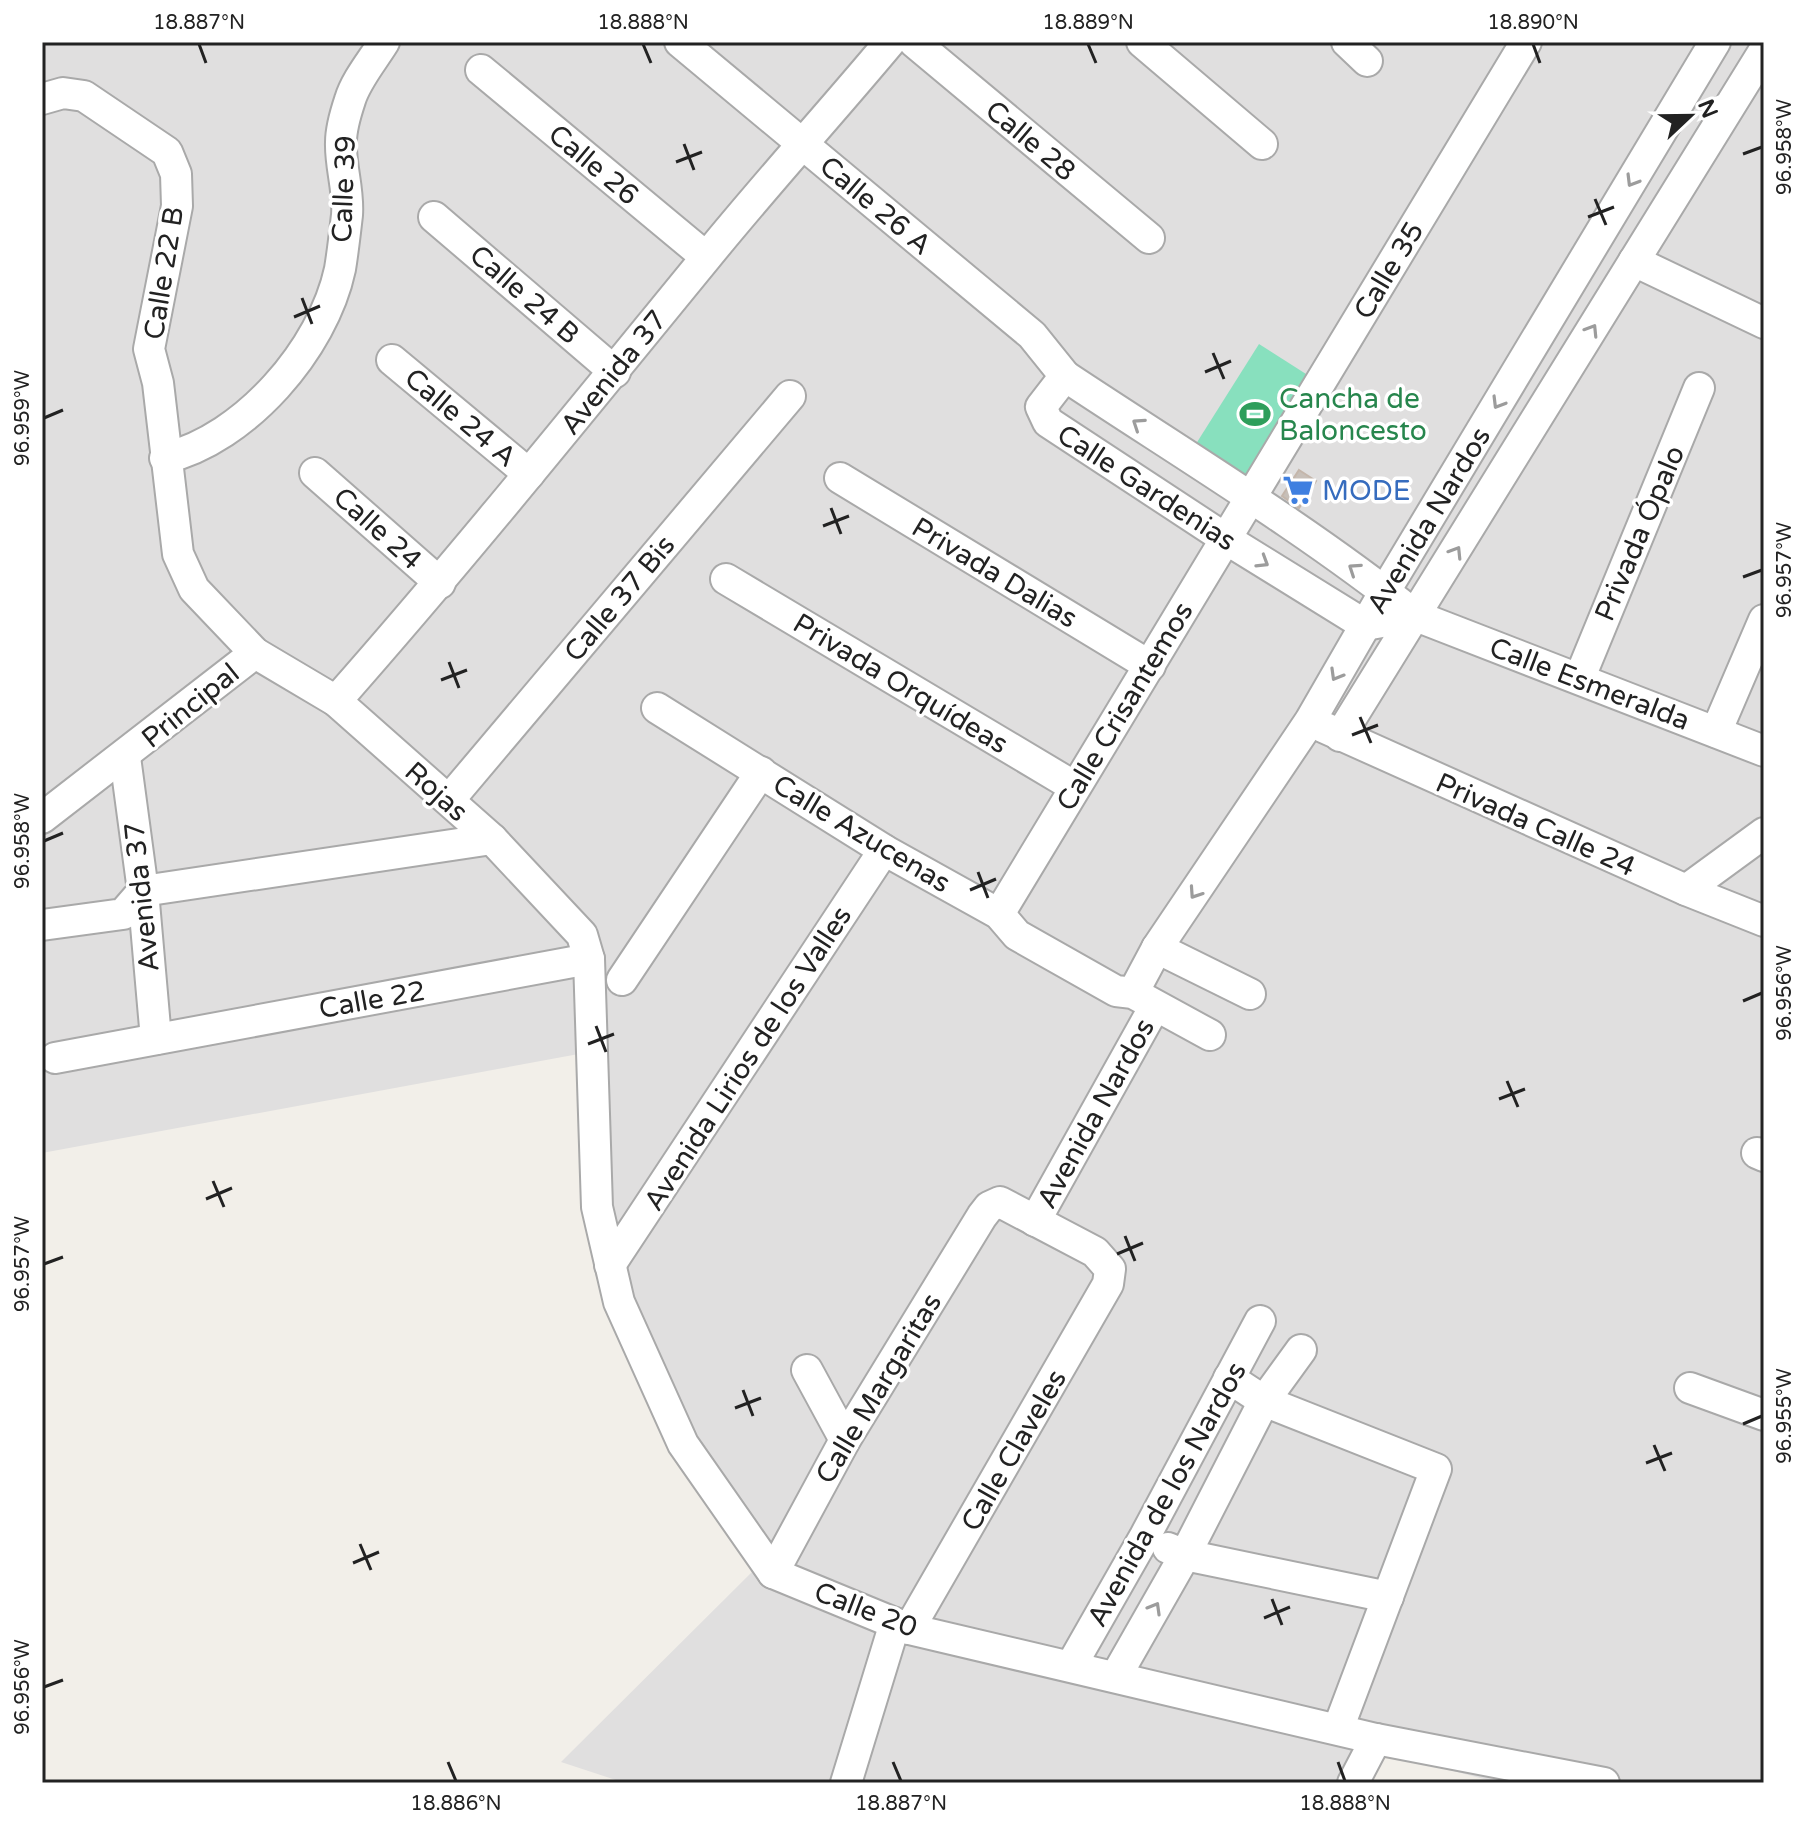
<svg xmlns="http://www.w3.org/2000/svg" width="1806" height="1825" font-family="'Varela Round',sans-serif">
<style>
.residential{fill:#e0dfdf}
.pitch{fill:#88e0be}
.building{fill:#c7bfb8;stroke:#c4b6ab;stroke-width:2}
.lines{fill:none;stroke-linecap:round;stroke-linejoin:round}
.street-casing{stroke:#a9a9a9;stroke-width:34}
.street{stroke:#fff;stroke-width:30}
.oneway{stroke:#9c9c9c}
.ticks{fill:none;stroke:#222;stroke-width:3}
.labels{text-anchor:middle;stroke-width:7;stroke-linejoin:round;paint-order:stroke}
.street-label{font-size:28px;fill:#222;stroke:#fff}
.leisure-label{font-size:28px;fill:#27864d;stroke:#fff;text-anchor:start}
.shop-label{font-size:28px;fill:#366cbe;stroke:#fff;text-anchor:start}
.neatline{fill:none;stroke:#222;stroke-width:3}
.ticks-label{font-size:20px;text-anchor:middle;fill:#222}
</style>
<rect width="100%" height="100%" fill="#f2efe9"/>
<path class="residential" d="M42 42H1764V1783H1499L1374 1750 1352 1783H625L561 1762 752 1572 595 1275 584 1053 42 1153Z"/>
<path class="pitch" d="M1259 344 1317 381 1252 484 1194 447Z"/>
<path class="building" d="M1299 470 1316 481 1299 508 1282 496Z"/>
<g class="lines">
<g class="street-casing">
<g id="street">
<path d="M680 42 1032 335 1065 376"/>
<path d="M914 42 1149 238"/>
<path d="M1142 42 1262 144"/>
<path d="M1347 42 1367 61"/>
<path d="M481 70 706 257"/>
<path d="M42 99 63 93 84 96 167 152 176 174 177 206 149 349 158 383 178 554 194 589 255 653 336 701 492 839 582 935 589 959 597 1207 619 1302 683 1444 773 1573 909 1629 1376 1739 1604 1783"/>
<path d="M434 217 615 372"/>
<path d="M1634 261 1764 323"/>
<path d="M392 360 529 474"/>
<path d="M165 458C245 439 323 349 340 269 343 251 345 232 347 215 349 190 340 166 341 142 341 129 346 112 350 100 356 80 373 60 384 42"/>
<path d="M315 473 440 583"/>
<path d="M840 478 1150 666"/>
<path d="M726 579 1075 787"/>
<path d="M1416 616 1365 625 1226 539 1048 422 1041 407 1065 376C1181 453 1307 529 1416 616L1764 751"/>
<path d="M1580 677 1699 388"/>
<path d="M336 701C463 557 583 408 705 259 765 185 829 115 890 42"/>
<path d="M657 708 884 850 999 914 1017 935 1116 991 1133 993 1210 1035"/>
<path d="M1323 727 1686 890 1764 921"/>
<path d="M1716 732 1764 620"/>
<path d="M1340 736 1764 51"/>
<path d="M125 757 143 891 156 1039"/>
<path d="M449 800 790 396"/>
<path d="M42 818 255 653"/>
<path d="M1686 890 1764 833"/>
<path d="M999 914 1526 42"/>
<path d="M42 925 123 914 143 891 492 839"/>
<path d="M1157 948 1250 994"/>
<path d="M622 980 761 772"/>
<path d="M1133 993 1157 948 1310 721 1385 591 1715 42"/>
<path d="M55 1058 589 959"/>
<path d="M1757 1153 1764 1156"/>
<path d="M1035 1221 1155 1006"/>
<path d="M610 1265 884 850"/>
<path d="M807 1370 845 1440"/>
<path d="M1229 1378 1264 1401 1436 1469 1338 1729"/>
<path d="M1690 1388 1764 1415"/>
<path d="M1168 1548 1185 1555 1388 1597"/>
<path d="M773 1573 845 1440 982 1216 989 1207 1000 1202 1095 1252 1110 1269 1108 1284 909 1629"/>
<path d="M1071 1666 1144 1538 1260 1321"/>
<path d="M1116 1676 1185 1555 1264 1401 1301 1350"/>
<path d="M846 1783 895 1623"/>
<path d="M1353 1783 1376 1739"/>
</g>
</g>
<use href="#street" class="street"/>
</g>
<defs><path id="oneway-chevron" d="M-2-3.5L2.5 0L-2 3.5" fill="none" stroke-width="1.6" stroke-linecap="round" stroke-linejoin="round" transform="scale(2)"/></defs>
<g class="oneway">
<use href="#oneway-chevron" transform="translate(1632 181) rotate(121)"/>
<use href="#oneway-chevron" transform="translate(1592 330) rotate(-58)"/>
<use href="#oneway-chevron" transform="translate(1498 403) rotate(121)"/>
<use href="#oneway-chevron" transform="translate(1138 424) rotate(-146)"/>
<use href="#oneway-chevron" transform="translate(1456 552) rotate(-58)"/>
<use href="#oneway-chevron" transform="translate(1263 562) rotate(32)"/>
<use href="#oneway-chevron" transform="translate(1354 569) rotate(-146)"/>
<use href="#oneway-chevron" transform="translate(1336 675) rotate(120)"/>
<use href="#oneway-chevron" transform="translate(1195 893) rotate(124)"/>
<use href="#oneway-chevron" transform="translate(1155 1608) rotate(-60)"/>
</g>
<path class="ticks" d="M199 44 206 63M643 44 651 63M1088 44 1096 63M1533 44 1540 63M684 144 694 170M1743 154 1762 147M676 162 702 152M1595 199 1606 225M1588 217 1614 207M302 298 312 324M294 317 320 306M1213 353 1224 379M1205 372 1231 361M44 418 63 410M831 508 841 534M823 526 849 516M1743 577 1762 570M449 662 459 688M441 680 467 670M1360 717 1371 743M1352 735 1378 725M44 841 63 833M978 872 988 898M970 890 996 879M1743 1001 1762 993M596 1026 606 1052M588 1044 614 1034M1507 1081 1518 1107M1499 1099 1525 1089M213 1181 224 1207M206 1199 232 1188M1125 1236 1135 1261M1117 1254 1143 1243M44 1264 63 1257M743 1390 753 1416M735 1408 761 1398M1743 1424 1762 1416M1654 1445 1665 1471M1646 1463 1672 1453M360 1544 371 1570M353 1563 379 1552M1272 1599 1282 1625M1264 1618 1290 1607M44 1687 63 1680M448 1762 456 1781M893 1762 901 1781M1338 1762 1345 1781"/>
<defs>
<g id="stadium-bare" transform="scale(2.4)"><path d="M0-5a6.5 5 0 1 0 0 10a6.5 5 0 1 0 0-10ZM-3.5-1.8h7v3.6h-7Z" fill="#2e9e5b" stroke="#fff" stroke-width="2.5" paint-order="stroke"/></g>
<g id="supermarket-bare" transform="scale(2.4)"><path d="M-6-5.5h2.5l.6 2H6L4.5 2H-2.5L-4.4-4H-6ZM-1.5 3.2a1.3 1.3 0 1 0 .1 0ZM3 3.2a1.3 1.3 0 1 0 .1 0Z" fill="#3f7fe0" stroke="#fff" stroke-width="2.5" paint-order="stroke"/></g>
</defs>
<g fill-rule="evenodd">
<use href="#stadium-bare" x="1255" y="414"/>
<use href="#supermarket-bare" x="1298" y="490"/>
</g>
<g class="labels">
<g class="street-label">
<text transform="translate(1031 140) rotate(40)" y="10">Calle 28</text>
<text transform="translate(594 164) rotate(40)" y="10">Calle 26</text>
<text transform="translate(343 189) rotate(-88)" y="10">Calle 39</text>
<text transform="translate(876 205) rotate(40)" y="10">Calle 26 A</text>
<text transform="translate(1388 270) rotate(-59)" y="10">Calle 35</text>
<text transform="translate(163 273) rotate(-81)" y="10">Calle 22 B</text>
<text transform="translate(525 294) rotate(41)" y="10">Calle 24 B</text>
<text transform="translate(613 372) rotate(-51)" y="10">Avenida 37</text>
<text transform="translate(461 417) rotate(40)" y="10">Calle 24 A</text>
<text transform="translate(1147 487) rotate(33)" y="10">Calle Gardenias</text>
<text transform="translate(1428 520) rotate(-59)" y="10">Avenida Nardos</text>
<text transform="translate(378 528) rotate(42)" y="10">Calle 24</text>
<text transform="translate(1639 533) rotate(-67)" y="10">Privada Ópalo</text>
<text transform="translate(995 572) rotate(31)" y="10">Privada Dalias</text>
<text transform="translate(619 598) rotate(-50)" y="10">Calle 37 Bis</text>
<text transform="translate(901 683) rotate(31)" y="10">Privada Orquídeas</text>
<text transform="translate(1590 683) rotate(21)" y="10">Calle Esmeralda</text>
<text transform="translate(190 705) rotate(-39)" y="10">Principal</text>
<text transform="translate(1124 706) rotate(-59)" y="10">Calle Crisantemos</text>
<text transform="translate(437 791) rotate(42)" y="10">Rojas</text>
<text transform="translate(1536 824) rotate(24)" y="10">Privada Calle 24</text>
<text transform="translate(862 833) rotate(31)" y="10">Calle Azucenas</text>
<text transform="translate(141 897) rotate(-96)" y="10">Avenida 37</text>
<text transform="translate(372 999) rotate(-10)" y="10">Calle 22</text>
<text transform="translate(747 1058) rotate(-57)" y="10">Avenida Lirios de los Valles</text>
<text transform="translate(1095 1113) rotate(-61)" y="10">Avenida Nardos</text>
<text transform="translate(878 1388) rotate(-59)" y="10">Calle Margaritas</text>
<text transform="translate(1013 1450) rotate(-60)" y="10">Calle Claveles</text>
<text transform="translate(1166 1494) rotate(-61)" y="10">Avenida de los Nardos</text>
<text transform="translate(866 1609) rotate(21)" y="10">Calle 20</text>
</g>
<g class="leisure-label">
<text x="1279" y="408">Cancha de<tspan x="1279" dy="32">Baloncesto</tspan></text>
</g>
<g class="shop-label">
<text x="1322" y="500">MODE</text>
</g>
</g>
<rect width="1806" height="1825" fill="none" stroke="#ffffff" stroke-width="88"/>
<g transform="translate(1690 116) rotate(68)" stroke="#ffffff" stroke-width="6" paint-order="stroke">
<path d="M0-6L14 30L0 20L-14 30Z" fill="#222222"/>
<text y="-12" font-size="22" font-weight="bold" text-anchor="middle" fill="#222222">N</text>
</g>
<rect x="44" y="44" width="1718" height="1737" class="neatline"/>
<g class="ticks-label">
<text x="199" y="29">18.887°N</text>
<text x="643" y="29">18.888°N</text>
<text x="1088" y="29">18.889°N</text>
<text x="1533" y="29">18.890°N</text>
<text transform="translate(1784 147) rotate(-90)" y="7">96.958°W</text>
<text transform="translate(22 418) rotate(-90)" y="7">96.959°W</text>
<text transform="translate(1784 570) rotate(-90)" y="7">96.957°W</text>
<text transform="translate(22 841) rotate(-90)" y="7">96.958°W</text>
<text transform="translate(1784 993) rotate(-90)" y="7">96.956°W</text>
<text transform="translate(22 1264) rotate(-90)" y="7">96.957°W</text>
<text transform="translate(1784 1416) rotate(-90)" y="7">96.955°W</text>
<text transform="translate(22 1687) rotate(-90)" y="7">96.956°W</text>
<text x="456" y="1810">18.886°N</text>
<text x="901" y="1810">18.887°N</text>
<text x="1345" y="1810">18.888°N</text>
</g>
</svg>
